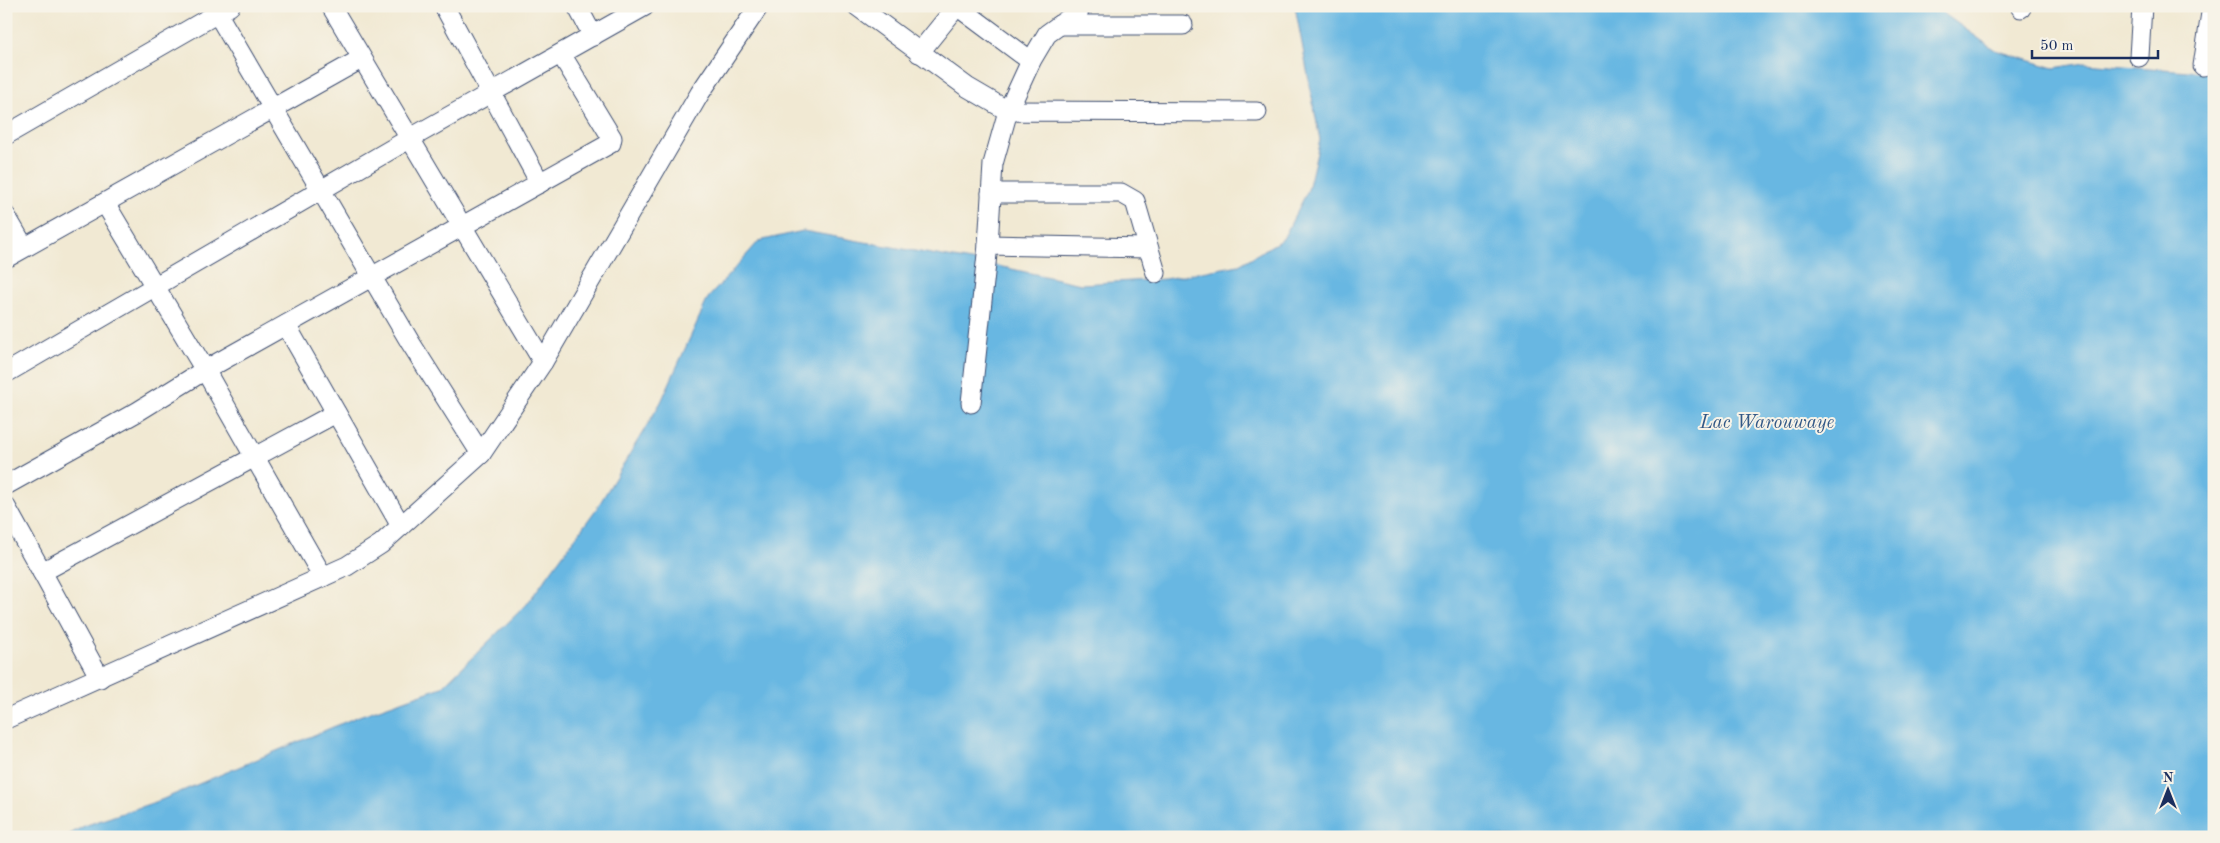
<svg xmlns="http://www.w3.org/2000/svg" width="2220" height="843" font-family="'Old Standard TT',serif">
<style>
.water{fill:#68b7e2;stroke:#4273a0}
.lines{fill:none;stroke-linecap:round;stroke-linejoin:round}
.minor-casing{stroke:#3b4b70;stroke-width:21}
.minor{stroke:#fff;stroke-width:19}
.labels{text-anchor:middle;stroke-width:4;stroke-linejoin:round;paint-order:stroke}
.water-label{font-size:19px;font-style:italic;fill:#325886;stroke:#f7f3e8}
</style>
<rect width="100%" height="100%" fill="#f7f3e8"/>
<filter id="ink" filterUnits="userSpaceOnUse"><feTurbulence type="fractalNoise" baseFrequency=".02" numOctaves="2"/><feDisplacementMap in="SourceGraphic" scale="10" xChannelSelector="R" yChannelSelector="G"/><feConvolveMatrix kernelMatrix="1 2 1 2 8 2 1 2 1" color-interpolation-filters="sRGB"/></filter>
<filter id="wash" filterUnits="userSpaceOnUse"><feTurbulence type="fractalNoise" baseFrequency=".0096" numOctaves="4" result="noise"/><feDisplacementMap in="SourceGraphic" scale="20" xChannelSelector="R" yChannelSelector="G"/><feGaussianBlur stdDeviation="1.12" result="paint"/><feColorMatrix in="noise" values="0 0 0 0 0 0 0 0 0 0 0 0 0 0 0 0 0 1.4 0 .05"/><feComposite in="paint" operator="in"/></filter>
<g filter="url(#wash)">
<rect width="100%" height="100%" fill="#f1e9d3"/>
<path class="water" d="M1295 6H1937L1947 16 1995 50 2054 68 2085 63 2214 73V837H65L84 826 161 800 359 716 442 687 527 604 597 508 661 402 708 298 759 241 803 231 993 265 1081 284 1165 279 1239 265 1283 239 1308 190 1320 140Z"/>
</g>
<g filter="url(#ink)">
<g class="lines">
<g class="minor-casing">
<g id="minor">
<path d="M213 6 410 342 481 454"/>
<path d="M331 6 543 362"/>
<path d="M444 6 540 183"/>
<path d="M577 6 593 36"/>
<path d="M857 6 967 87 1008 111 1031 61 1047 34 1079 11 1080 6"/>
<path d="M957 6 1031 61"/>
<path d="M2021 8V6"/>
<path d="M1059 25H1183"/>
<path d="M919 53 957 6"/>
<path d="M2139 57 2142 6"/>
<path d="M2203 66 2212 6"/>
<path d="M6 135 230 6"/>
<path d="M991 193H1121L1135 201 1156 273"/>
<path d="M6 216 24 247"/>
<path d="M988 245 1148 248"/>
<path d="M6 258 361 59"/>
<path d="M286 325 401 526"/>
<path d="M6 373 409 139 645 6"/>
<path d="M971 403 988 245 993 164 1008 111 1257 112"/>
<path d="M6 485 137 412 205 370 105 203"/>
<path d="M6 507 42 572 336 413"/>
<path d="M42 572 100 678"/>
<path d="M323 577 205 370 611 143 612 138 561 54"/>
<path d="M6 719 347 566 381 544 481 454 543 362 700 93 759 6"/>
</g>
</g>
<use href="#minor" class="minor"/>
</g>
</g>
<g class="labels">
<g class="water-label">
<text x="1767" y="428">Lac Warouwaye</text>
</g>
</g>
<rect width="2220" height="843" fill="none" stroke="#f7f3e8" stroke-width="25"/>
<g transform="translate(2168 790)" stroke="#f7f3e8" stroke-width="4" paint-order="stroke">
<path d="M0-4L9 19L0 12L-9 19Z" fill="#1b2f5e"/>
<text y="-8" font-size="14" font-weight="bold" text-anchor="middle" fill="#1b2f5e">N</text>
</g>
<path d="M2032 50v8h126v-8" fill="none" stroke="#1b2f5e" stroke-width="2.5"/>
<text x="2040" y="50" font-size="15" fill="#1b2f5e" stroke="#f7f3e8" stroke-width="4" paint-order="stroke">50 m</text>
</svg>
